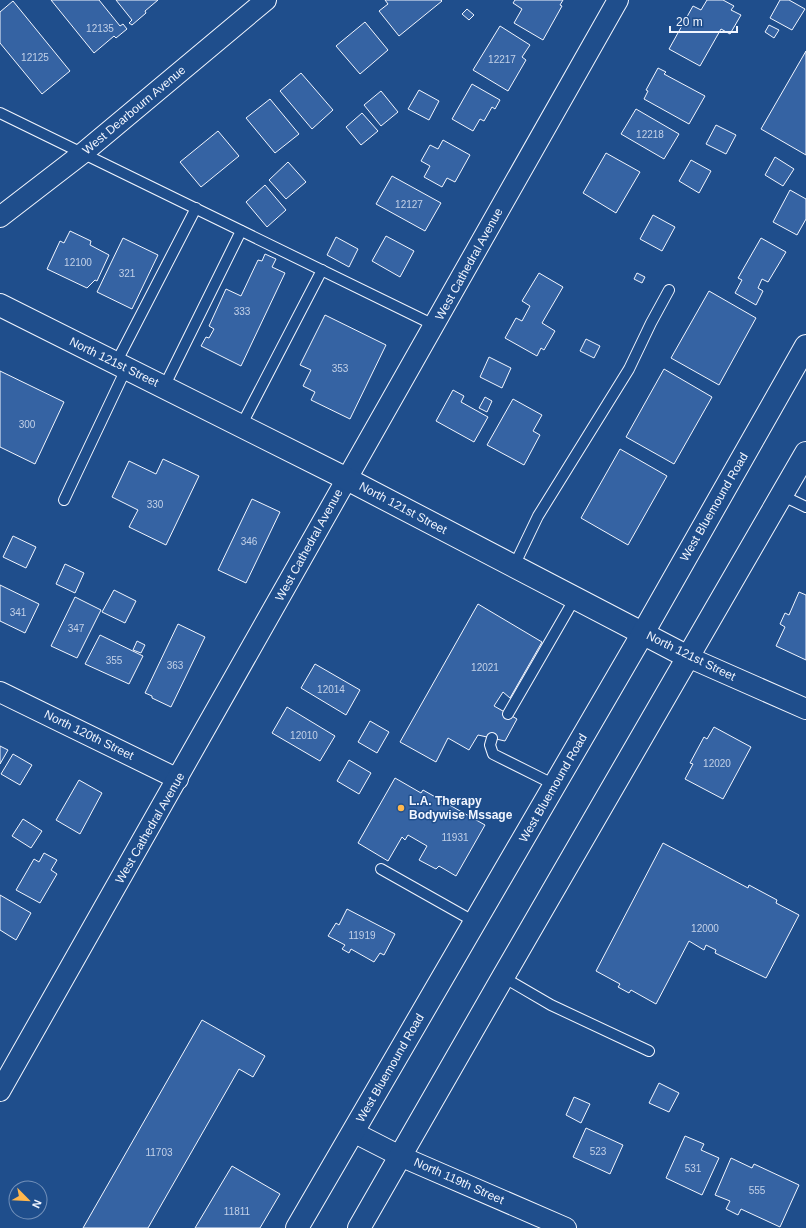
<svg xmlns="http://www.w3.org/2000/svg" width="806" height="1228" font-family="Helvetica,sans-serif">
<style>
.building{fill:#3563a3;stroke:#f2f6ff}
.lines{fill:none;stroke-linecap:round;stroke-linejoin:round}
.lane-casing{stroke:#f2f6ff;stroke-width:12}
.street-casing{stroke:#f2f6ff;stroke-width:22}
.secondary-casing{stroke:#f2f6ff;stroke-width:24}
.primary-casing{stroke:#f2f6ff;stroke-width:24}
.lane{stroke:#1f4e8c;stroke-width:10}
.street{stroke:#1f4e8c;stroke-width:20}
.secondary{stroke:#1f4e8c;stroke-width:22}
.primary{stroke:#1f4e8c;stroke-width:22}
.poi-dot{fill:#ffb74d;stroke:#1f4e8c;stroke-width:1.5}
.labels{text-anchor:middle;stroke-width:3;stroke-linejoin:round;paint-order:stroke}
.number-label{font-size:10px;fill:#c3d1e8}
.street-label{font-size:12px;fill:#f2f6ff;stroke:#1f4e8c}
.poi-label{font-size:12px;font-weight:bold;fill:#f2f6ff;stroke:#1f4e8c;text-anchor:start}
</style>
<rect width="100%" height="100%" fill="#1f4e8c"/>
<g class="building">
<path d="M51 0H99L120 26 123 24 127 29 116 38 114 36 94 53Z"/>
<path d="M116 0H158L145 11 146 13 132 25 129 23 132 20Z"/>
<path d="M385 0H441L442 1 399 36 379 11 388 4Z"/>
<path d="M515 0H563L560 5 562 6 543 40 514 23 522 9 513 3Z"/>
<path d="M707 0H723L734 6 731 10 741 15 730 34 721 29 700 66 669 49 693 6 701 10Z"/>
<path d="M780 0H789L805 9 792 30 770 18Z"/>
<path d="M13 1 70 71 42 94 0 43V12Z"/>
<path d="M467 9 474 15 469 20 462 14Z"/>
<path d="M365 22 388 50 360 74 336 46Z"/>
<path d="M769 25 779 30 774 38 765 32Z"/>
<path d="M500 26 530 45 522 57 526 60 508 91 473 70Z"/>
<path d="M806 51V155L761 129Z"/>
<path d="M658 68 666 72 664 74 705 96 689 124 644 99 648 91 646 90Z"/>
<path d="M301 73 333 110 312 129 280 91Z"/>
<path d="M472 84 500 100 495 109 492 107 484 121 480 119 473 131 452 119Z"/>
<path d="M419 90 439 101 429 120 408 109Z"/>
<path d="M381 91 398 112 381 126 364 105Z"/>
<path d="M270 99 299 134 275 153 246 118Z"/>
<path d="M636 109 679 134 664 159 621 134Z"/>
<path d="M362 113 378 131 361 145 346 127Z"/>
<path d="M716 125 736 135 726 154 706 144Z"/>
<path d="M218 131 239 156 201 187 180 162Z"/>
<path d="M443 140 470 155 455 182 447 178 442 187 424 177 430 166 421 161 430 145 438 149Z"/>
<path d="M606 153 640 172 616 213 583 193Z"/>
<path d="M775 157 794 169 783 186 765 175Z"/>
<path d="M691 160 711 171 699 193 679 181Z"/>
<path d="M288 162 306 182 286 199 269 180Z"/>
<path d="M392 176 441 203 425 231 376 204Z"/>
<path d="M265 185 286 210 267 227 246 202Z"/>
<path d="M790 190 806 199V219L797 235 773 222Z"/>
<path d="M653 215 675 227 662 251 640 239Z"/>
<path d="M70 231 91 241 90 245 109 255 97 281 95 280 87 288 47 269 60 241 64 243Z"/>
<path d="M386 236 414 251 400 277 372 261Z"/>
<path d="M336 237 358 249 349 267 327 255Z"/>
<path d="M123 238 158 255 132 309 97 292Z"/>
<path d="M761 238 786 252 768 282 762 279 758 288 763 291 756 305 735 293 742 280 738 278Z"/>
<path d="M265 254 276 259 272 267 285 273 241 366 201 346 206 337 209 338 214 329 209 326 226 289 241 296 258 260 262 261Z"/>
<path d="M539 273 563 287 542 323 555 331 544 350 541 348 537 356 505 338 516 318 522 321 530 306 522 301Z"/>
<path d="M637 273 645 277 642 283 634 279Z"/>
<path d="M709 291 756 318 719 385 671 358Z"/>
<path d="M325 315 386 345 350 419 311 400 315 392 303 386 311 370 300 365Z"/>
<path d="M586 339 600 346 594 358 580 351Z"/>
<path d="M489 357 511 368 502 388 480 377Z"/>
<path d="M664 369 712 397 674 464 626 437Z"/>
<path d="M0 371 64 402 35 464 0 447Z"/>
<path d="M453 390 464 396 461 402 488 417 474 442 436 421Z"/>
<path d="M485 397 492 401 487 412 479 408Z"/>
<path d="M513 399 542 415 533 431 540 435 524 465 487 445Z"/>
<path d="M620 449 667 476 628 545 581 518Z"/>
<path d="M163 459 199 476 166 545 129 527 138 510 112 497 129 461 156 474Z"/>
<path d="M252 499 280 512 246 583 218 570Z"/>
<path d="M13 536 36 547 26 568 3 557Z"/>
<path d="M65 564 84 573 75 593 56 584Z"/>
<path d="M0 585 39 604 25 633 0 621Z"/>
<path d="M114 590 136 601 125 623 102 612Z"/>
<path d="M799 592 806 595V660L776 646 785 627 780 624 785 613 789 615Z"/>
<path d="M75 597 101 610 77 658 51 646Z"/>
<path d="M478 604 542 642 510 698 503 692 494 706 517 719 505 741 478 735 469 750 448 738 436 762 400 742Z"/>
<path d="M178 624 205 637 171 707 152 698V696L145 693Z"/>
<path d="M100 635 143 656 129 684 85 664Z"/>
<path d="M137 641 145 645 141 653 133 650Z"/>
<path d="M315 664 360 690 346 715 301 688Z"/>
<path d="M287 707 335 736 320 761 272 733Z"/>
<path d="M370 721 389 732 377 753 358 742Z"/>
<path d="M714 727 751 747 723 799 685 779 693 764 690 763 704 737 707 739Z"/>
<path d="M0 746 8 750 0 764Z"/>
<path d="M13 754 32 765 20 785 1 774Z"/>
<path d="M349 760 371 773 359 794 337 781Z"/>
<path d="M395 778 421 793 423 790 485 825 456 876 439 866 436 869 419 860 427 846 408 835 405 840 402 837 388 861 358 843Z"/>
<path d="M79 780 102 793 80 834 56 820Z"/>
<path d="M23 819 42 831 31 848 12 836Z"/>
<path d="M663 843 748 888 749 885 777 900 776 903 799 915 766 978 715 953 716 950 706 945 704 950 689 941 656 1004 631 990 629 993 618 987 620 984 596 971Z"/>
<path d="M44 853 57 860 51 870 57 874 40 903 16 890 34 859 39 862Z"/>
<path d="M0 895 31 913 16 940 0 930Z"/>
<path d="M347 909 395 934 384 955 380 953 374 962 351 949 349 953 342 949 345 945 328 936 336 923 339 925Z"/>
<path d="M202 1020 265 1056 253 1077 239 1069 148 1228H83Z"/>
<path d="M659 1083 679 1093 669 1112 649 1103Z"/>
<path d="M574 1097 590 1104 581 1123 566 1115Z"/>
<path d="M586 1128 623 1145 610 1174 573 1157Z"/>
<path d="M685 1136 704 1144 701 1150 719 1158 702 1195 666 1178Z"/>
<path d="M731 1158 752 1168 754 1164 799 1185 780 1227 741 1209 738 1215 726 1209 730 1201 715 1195Z"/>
<path d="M232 1166 280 1194 260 1228H195Z"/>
</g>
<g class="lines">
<g class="lane-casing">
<g id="lane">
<path d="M0 113 434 325"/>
<path d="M116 363 196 208"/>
<path d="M164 387 241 231"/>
<path d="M241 426 322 270"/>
<path d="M781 495 806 507"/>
<path d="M64 500 126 369"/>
<path d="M514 566 538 516 629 369 651 323 669 290"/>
<path d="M508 714 575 598"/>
<path d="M492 738 490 745 493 754 555 785"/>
<path d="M381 869 475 922"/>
<path d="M503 977 551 1005 649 1051"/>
</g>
</g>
<g class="street-casing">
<g id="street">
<path d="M0 217 83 153 266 0"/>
<path d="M688 657 806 709"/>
<path d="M0 692 178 779"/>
<path d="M0 1091 618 0"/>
<path d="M353 1132 400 1156 566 1228"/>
</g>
</g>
<g class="secondary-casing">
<path id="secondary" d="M0 305 347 479 688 657"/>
</g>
<g class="primary-casing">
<g id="primary">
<path d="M297 1228 643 633 806 346"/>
<path d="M359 1228 503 977 806 453"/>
</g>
</g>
<use href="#lane" class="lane"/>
<use href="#street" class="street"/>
<use href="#secondary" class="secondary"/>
<use href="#primary" class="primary"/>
</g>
<circle class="poi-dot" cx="401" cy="808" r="4"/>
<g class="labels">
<g class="number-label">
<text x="100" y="32">12135</text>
<text x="35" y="61">12125</text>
<text x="502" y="63">12217</text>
<text x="650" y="138">12218</text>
<text x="409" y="208">12127</text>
<text x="78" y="266">12100</text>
<text x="127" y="277">321</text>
<text x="242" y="315">333</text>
<text x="340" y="372">353</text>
<text x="27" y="428">300</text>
<text x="155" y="508">330</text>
<text x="249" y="545">346</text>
<text x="18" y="616">341</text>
<text x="76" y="632">347</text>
<text x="114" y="664">355</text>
<text x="175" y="669">363</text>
<text x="485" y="671">12021</text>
<text x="331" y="693">12014</text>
<text x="304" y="739">12010</text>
<text x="717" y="767">12020</text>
<text x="455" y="841">11931</text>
<text x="705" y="932">12000</text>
<text x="362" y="939">11919</text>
<text x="598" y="1155">523</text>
<text x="159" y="1156">11703</text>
<text x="693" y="1172">531</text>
<text x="757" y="1194">555</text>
<text x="237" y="1215">11811</text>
</g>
<g class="street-label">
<text transform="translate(134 110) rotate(-40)" y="4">West Dearbourn Avenue</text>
<text transform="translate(469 264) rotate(-61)" y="4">West Cathedral Avenue</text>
<text transform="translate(114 362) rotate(26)" y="4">North 121st Street</text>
<text transform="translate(714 507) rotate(-60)" y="4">West Bluemound Road</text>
<text transform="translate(403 508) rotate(28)" y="4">North 121st Street</text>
<text transform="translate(309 545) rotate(-61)" y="4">West Cathedral Avenue</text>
<text transform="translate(691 656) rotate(26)" y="4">North 121st Street</text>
<text transform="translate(89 735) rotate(26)" y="4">North 120th Street</text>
<text transform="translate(553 788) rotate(-60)" y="4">West Bluemound Road</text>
<text transform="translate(150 828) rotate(-60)" y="4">West Cathedral Avenue</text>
<text transform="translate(390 1068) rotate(-60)" y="4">West Bluemound Road</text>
<text transform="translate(459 1181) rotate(24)" y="4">North 119th Street</text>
</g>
<g class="poi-label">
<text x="409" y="805">L.A. Therapy<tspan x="409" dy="14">Bodywise Mssage</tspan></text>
</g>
</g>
<g transform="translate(28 1200) rotate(114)"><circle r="19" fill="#1f4e8c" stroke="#7391ba"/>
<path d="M0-3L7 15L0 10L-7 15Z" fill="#ffb74d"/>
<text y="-6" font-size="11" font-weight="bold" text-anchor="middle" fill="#f2f6ff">N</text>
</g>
<path d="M670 26v6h67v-6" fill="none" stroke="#f2f6ff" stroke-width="2"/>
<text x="676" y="26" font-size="12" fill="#f2f6ff" stroke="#1f4e8c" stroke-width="3" paint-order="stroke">20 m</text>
</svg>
